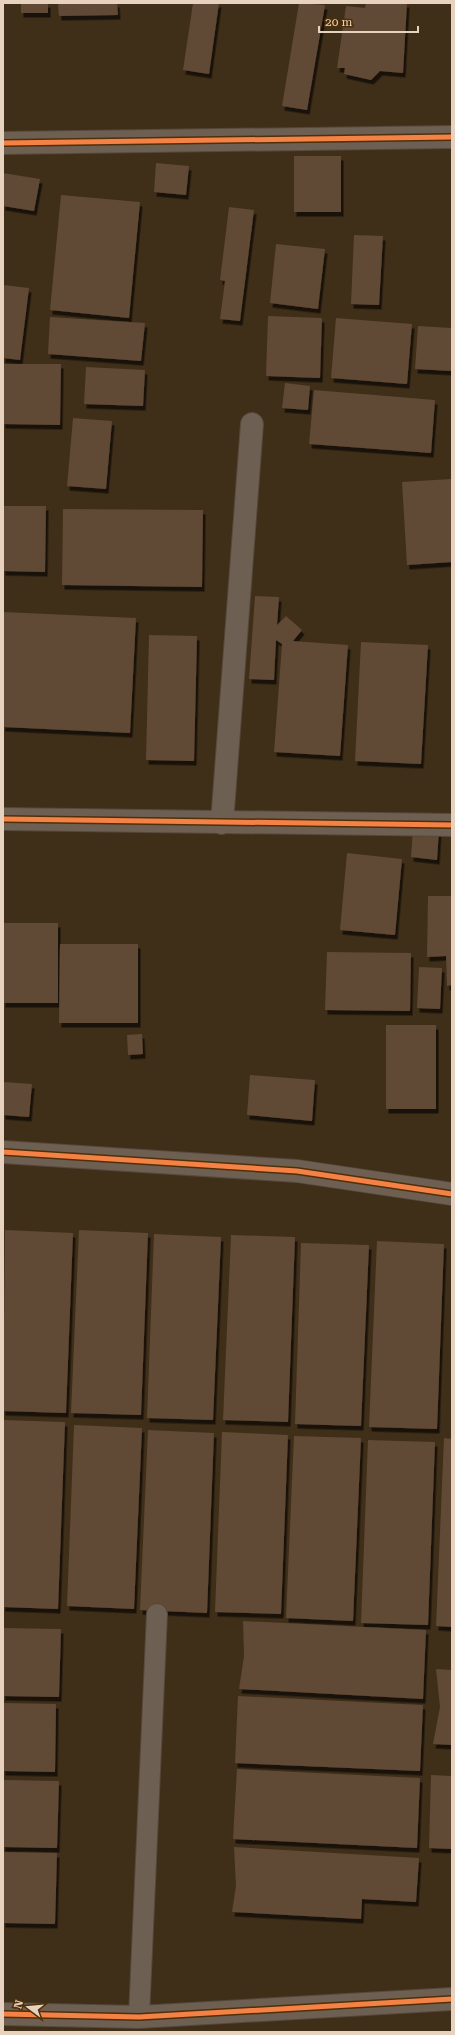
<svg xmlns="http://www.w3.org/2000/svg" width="455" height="2035" font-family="'Roboto Serif',serif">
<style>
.building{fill:#614836;filter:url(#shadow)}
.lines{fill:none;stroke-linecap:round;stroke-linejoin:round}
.service-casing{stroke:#56493a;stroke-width:22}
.minor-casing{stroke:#56493a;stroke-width:24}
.service{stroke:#6d5f52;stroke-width:20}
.minor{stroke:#6d5f52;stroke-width:22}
.cycleway-casing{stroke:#4f2f08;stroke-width:8}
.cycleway{stroke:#f48246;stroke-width:5}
</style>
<defs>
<filter id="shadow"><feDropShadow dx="2.5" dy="4.5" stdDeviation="0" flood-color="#0009"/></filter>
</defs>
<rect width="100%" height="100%" fill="#3f2e18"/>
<g class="building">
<rect x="21" y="3" width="27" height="10"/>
<path d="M58 3H117L118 15 59 16Z"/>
<path d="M193 3H219L209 74 183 70Z"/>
<path d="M299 3 325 5 307 110 282 106Z"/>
<path d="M366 3H407L403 73 380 71 371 80 344 74 345 68H337L346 6 365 8Z"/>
<rect x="294" y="156" width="47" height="56"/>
<path d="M156 163 189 166 186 195 154 192Z"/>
<path d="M3 173 40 179 34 211 3 206Z"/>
<path d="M61 195 140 202 129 318 50 310Z"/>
<path d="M229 207 254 210 240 321 220 319 225 281 220 280Z"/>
<path d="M354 235 383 236 379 305 351 304Z"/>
<path d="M276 244 325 249 318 309 270 303Z"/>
<path d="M3 285 29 288 20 360 3 358Z"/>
<path d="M268 316 322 318 320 378 266 376Z"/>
<path d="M50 317 145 323 141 361 48 354Z"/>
<path d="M336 318 412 324 407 384 331 378Z"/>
<path d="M418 326 452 328V371L415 369Z"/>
<path d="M3 364H61L60 425 3 424Z"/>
<path d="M86 367 145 370 143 406 84 404Z"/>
<path d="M285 383 310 386 308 410 282 408Z"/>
<path d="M314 390 435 400 431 453 309 444Z"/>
<path d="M73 418 112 421 106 489 67 486Z"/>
<path d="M451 479 452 562 407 565 402 482Z"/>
<path d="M3 506H46L45 572 3 571Z"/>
<path d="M63 509 203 510 202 587 62 585Z"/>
<path d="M255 596 279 597 277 625 286 616 302 630 293 641 348 645 340 756 274 752 282 644 276 640 274 680 249 679Z"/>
<path d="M3 612 136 618 130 733 3 727Z"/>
<path d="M149 635 197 636 194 761 146 760Z"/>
<path d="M361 642 428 645 421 764 355 761Z"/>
<path d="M413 829 439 830 437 860 411 857Z"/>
<path d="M347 853 402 859 395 935 340 930Z"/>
<path d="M428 896H452V985L447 986 446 956 427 957Z"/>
<rect x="3" y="923" width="55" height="80"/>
<path d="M60 944H138V1023H59Z"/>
<path d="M327 952 411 953 410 1011 325 1010Z"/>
<path d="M419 967 442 968 440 1009 417 1008Z"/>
<rect x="386" y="1025" width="50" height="84"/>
<path d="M142 1034 143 1054 128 1055 127 1035Z"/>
<path d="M250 1075 315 1080 312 1121 247 1115Z"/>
<path d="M3 1082 32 1084 29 1117 3 1115Z"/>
<path d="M5 1230 73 1233 66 1413 3 1411Z"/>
<path d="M79 1230 148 1233 141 1415 71 1413Z"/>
<path d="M154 1234 221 1237 213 1420 147 1418Z"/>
<path d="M231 1235 295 1237 288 1422 223 1420Z"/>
<path d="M377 1241 444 1244 437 1429 369 1427Z"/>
<path d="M301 1243 369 1245 361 1426 295 1424Z"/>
<path d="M3 1420 65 1422 58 1609 3 1607Z"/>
<path d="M74 1425 142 1428 134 1609 67 1606Z"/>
<path d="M148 1430 214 1433 207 1613 140 1610Z"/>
<path d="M222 1432 288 1435 281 1614 215 1612Z"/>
<path d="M294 1436 361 1438 353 1621 286 1618Z"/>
<path d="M444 1438 452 1439V1627L436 1626Z"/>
<path d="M368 1440 435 1442 428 1625 361 1623Z"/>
<path d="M243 1621 426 1630 423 1699 239 1689 244 1656Z"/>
<path d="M3 1628 61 1629 59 1697 3 1696Z"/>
<path d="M436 1669 452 1670V1745L433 1744 440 1707Z"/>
<path d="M238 1696 423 1705 420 1771 235 1763Z"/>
<path d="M3 1703 56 1704 55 1772 3 1771Z"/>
<path d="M237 1769 420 1778 417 1848 233 1839Z"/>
<path d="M431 1775 452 1776V1849L429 1848Z"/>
<path d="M3 1780 59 1781 57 1848 3 1847Z"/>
<path d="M234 1847 419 1858 416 1902 362 1899 361 1919 232 1912 236 1886Z"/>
<path d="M3 1852 57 1853 55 1924 3 1923Z"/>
</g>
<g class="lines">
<g class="service-casing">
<path id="service" d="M139 2017 157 1614"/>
</g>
<g class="minor-casing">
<g id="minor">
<path d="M3 143 452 137"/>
<path d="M3 819 452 825"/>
<path d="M222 823 252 424"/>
<path d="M3 1152 297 1171 452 1194"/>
<path d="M3 2014 139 2017 452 1999"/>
</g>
</g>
<use href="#service" class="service"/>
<use href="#minor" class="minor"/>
<g class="cycleway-casing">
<g id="cycleway">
<path d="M3 143 452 137"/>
<path d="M3 819 452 825"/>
<path d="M3 1152 297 1171 452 1194"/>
<path d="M3 2014 139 2017 452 1999"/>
</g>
</g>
<use href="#cycleway" class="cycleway"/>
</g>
<rect width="455" height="2035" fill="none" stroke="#e6d2bf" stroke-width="8"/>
<g transform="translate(28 2007) rotate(286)" stroke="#4f2f08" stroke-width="3" paint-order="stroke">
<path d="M0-3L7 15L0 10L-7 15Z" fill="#e6d2bf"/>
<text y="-6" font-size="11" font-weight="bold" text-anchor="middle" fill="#e6d2bf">N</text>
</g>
<path d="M319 26v6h99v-6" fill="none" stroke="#e6d2bf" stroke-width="2"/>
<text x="325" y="26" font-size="12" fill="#e6d2bf" stroke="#4f2f08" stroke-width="3" paint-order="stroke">20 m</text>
</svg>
